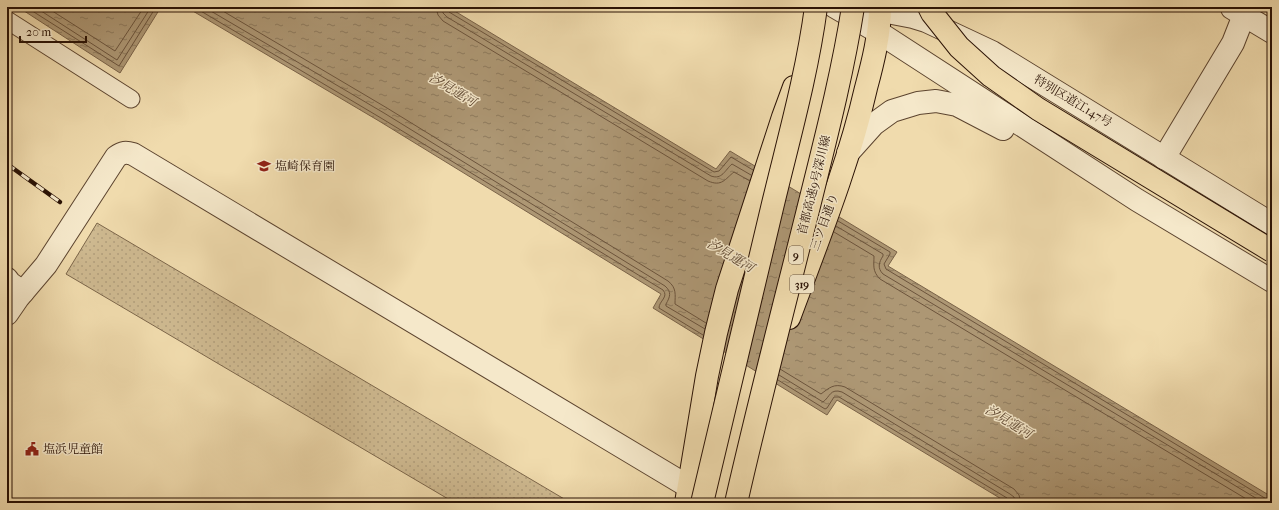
<svg xmlns="http://www.w3.org/2000/svg" width="1279" height="510" font-family="'IM FELL French Canon','Noto Serif JP',serif">
<style>
.grass{fill:url(#grass-dots);stroke:#7c664a}
.water{fill:url(#water-ripples);stroke:#796248}
.lines{fill:none;stroke-linecap:round;stroke-linejoin:round}
.shore{stroke:#6c543c;stroke-width:1}
.pedestrian-casing{stroke:#5c442f;stroke-width:19}
.minor-casing{stroke:#5c442f;stroke-width:24}
.tertiary-casing{stroke:#5c442f;stroke-width:24}
.primary-casing{stroke:#2a1205;stroke-width:24}
.pedestrian{stroke:#f5e8ca;stroke-width:17}
.minor{stroke:#f5e8ca;stroke-width:22}
.tertiary{stroke:#f5e8ca;stroke-width:22}
.primary{stroke:#f0dbad;stroke-width:22}
.rail-casing{stroke:#2a1205;stroke-width:4.5}
.rail{stroke:#f5e8ca;stroke-width:3;stroke-dasharray:9;stroke-linecap:butt}
.motorway-bridge-casing{stroke:#2a1205;stroke-width:24;stroke-linecap:butt}
.motorway-bridge{stroke:#f0dbad;stroke-width:22}
.labels{text-anchor:middle;stroke-width:3;stroke-linejoin:round;paint-order:stroke}
.shield{fill:#f5e8ca;stroke:#675240;stroke-width:1}
.shield-label{font-size:11px;font-weight:bold;fill:#2a1205}
.street-label{font-size:12px;fill:#2a1205;stroke:#f5e8ca}
.poi-label{font-size:12px;fill:#2a1205;stroke:#f5e8ca;text-anchor:start}
.water-label{font-size:13px;font-style:italic;fill:#5e4731;stroke:#f5e8ca}
</style>
<defs>
<pattern id="grass-dots" width="8" height="8" patternUnits="userSpaceOnUse"><rect width="8" height="8" fill="#ceb990"/><path d="M2 2h.1M6 6h.1" fill="none" stroke="#b19e7b" stroke-width="1.8" stroke-linecap="round"/></pattern>
<pattern id="water-ripples" width="26" height="14" patternUnits="userSpaceOnUse"><rect width="26" height="14" fill="#ad9774"/><path d="M2 4q2-2 4 0t4 0M15 11q2-2 4 0t4 0" fill="none" stroke="#8d7a5d"/></pattern>
</defs>
<rect width="100%" height="100%" fill="#f0dbad"/>
<filter id="stains"><feTurbulence type="fractalNoise" baseFrequency=".005" numOctaves="4"/><feColorMatrix values="0 0 0 0 .2 0 0 0 0 .09 0 0 0 0 .02 0 0 0 .5 -.17"/></filter>
<radialGradient id="worn" r=".72"><stop offset=".6" stop-color="#630" stop-opacity="0"/><stop offset="1" stop-color="#630" stop-opacity=".3"/></radialGradient>
<path class="grass" d="M97 223 571 503H455L66 274Z"/>
<g class="water">
<path d="M18 7H161L120 73Z"/>
<path d="M186 7H448L716 169 730 151 897 252 888 266 1272 497V503H1008L837 400 827 415 653 308 661 294 379 121Z"/>
</g>
<g class="lines">
<g class="shore">
<path d="M26 7 119 66 156 7"/>
<path d="M35 7 117 60 151 7"/>
<path d="M46 7 115 51 144 7"/>
<path d="M194 7 381 118 663 290C669 297 659 301 659 308L703 335"/>
<path d="M204 7 384 113 665 286C672 292 670 297 666 304V306L705 329"/>
<path d="M216 7 387 108 668 281C677 288 675 295 675 304L706 323"/>
<path d="M436 7 438 15 443 21 708 181C722 187 725 179 734 172L750 181"/>
<path d="M442 7 443 13 447 17 711 176C722 180 725 170 732 164L751 175"/>
<path d="M447 7V10L449 12 714 172 719 171 731 157 753 170"/>
<path d="M838 221 890 252V254L884 264 886 269 1268 500H1272"/>
<path d="M836 226 883 254V256C879 262 877 268 883 274L1264 503"/>
<path d="M834 232 874 256C874 265 872 271 880 279L1253 503"/>
<path d="M780 369 821 394C829 388 834 383 845 387L1014 489 1019 495 1021 503"/>
<path d="M779 375 823 402C830 397 830 388 842 392L1010 494 1014 497 1015 503"/>
<path d="M778 380 825 409 827 408 834 397H839L1007 498 1009 500 1010 503"/>
</g>
<g class="pedestrian-casing">
<path id="pedestrian" d="M7 20 131 99"/>
</g>
<g class="minor-casing">
<g id="minor">
<path d="M1232 8 1272 32"/>
<path d="M1164 158 1233 43 1244 15V7"/>
<path d="M7 279 10 283 23 292"/>
<path d="M7 314 18 298 46 265 116 157C123 152 126 152 133 154L689 487"/>
</g>
</g>
<g class="tertiary-casing">
<g id="tertiary">
<path d="M835 7 878 32 1137 200 1272 281"/>
<path d="M861 7 913 17 926 21 992 52 1272 224"/>
<path d="M848 153 874 124 892 111 918 103 936 101 957 105 1003 129"/>
</g>
</g>
<g class="primary-casing">
<g id="primary">
<path d="M789 318C817 242 848 167 866 88 873 62 880 34 880 7"/>
<path d="M686 503 707 376 716 333 727 289 783 117 794 87"/>
</g>
</g>
<use href="#pedestrian" class="pedestrian"/>
<use href="#minor" class="minor"/>
<use href="#tertiary" class="tertiary"/>
<use href="#primary" class="primary"/>
<g class="rail-casing">
<path id="rail" d="M7 164 60 202"/>
</g>
<use href="#rail" class="rail"/>
<g class="motorway-bridge-casing">
<g id="motorway-bridge">
<path d="M929 7 932 13 959 47 991 76 1038 109 1272 251"/>
<path d="M702 503C726 405 748 306 772 208 788 141 807 75 816 7"/>
<path d="M736 503C758 406 783 310 807 214 824 145 842 77 853 7"/>
</g>
</g>
<use href="#motorway-bridge" class="motorway-bridge"/>
</g>
<defs>
<g id="school-bare" transform="scale(1.08)"><path d="M0-5L7-2L0 1L-7-2ZM-4 1L0 2.5L4 1V4Q0 6-4 4Z" fill="#8f2418" stroke="#f5e8ca" stroke-width="2.5" paint-order="stroke"/></g>
<g id="civic-bare" transform="scale(1.08)"><path d="M-.6-6.5H3V-4.5H.6V-3L4-1V1h2V6H-6V1h2V-1L-.6-3ZM-1.2 2.5V6h2.4V2.5Z" fill="#8f2418" stroke="#f5e8ca" stroke-width="2.5" paint-order="stroke"/></g>
</defs>
<g fill-rule="evenodd">
<use href="#school-bare" x="264" y="166"/>
<use href="#civic-bare" x="32" y="449"/>
</g>
<g class="labels">
<g class="shield">
<rect x="789" y="246" width="14" height="18" rx="3"/>
<rect x="790" y="275" width="24" height="18" rx="3"/>
</g>
<g class="shield-label">
<text x="796" y="259">9</text>
<text x="802" y="288">319</text>
</g>
<g class="street-label">
<text transform="translate(1073 101) rotate(31)" y="4">特別区道江147号</text>
<text transform="translate(814 185) rotate(-76)" y="4">首都高速9号深川線</text>
<text transform="translate(824 222) rotate(-70)" y="4">三ツ目通り</text>
</g>
<g class="poi-label">
<text x="275" y="170">塩崎保育園</text>
<text x="43" y="453">塩浜児童館</text>
</g>
<g class="water-label">
<text transform="translate(453 89) rotate(31)" y="5">汐見運河</text>
<text transform="translate(731 255) rotate(31)" y="5">汐見運河</text>
<text transform="translate(1009 421) rotate(31)" y="5">汐見運河</text>
</g>
</g>
<rect width="1279" height="510" fill="none" stroke="#f0dbad" stroke-width="24"/>
<rect x="8" y="8" width="1263" height="494" fill="none" stroke="#2a1205" stroke-width="2"/>
<rect x="12" y="12" width="1255" height="486" fill="none" stroke="#2a1205"/>
<path d="M20 36v6h66v-6" fill="none" stroke="#2a1205" stroke-width="2"/>
<text x="26" y="36" font-size="12" fill="#2a1205" stroke="#f5e8ca" stroke-width="3" paint-order="stroke">20 m</text>
<rect width="100%" height="100%" filter="url(#stains)"/>
<rect width="100%" height="100%" fill="url(#worn)"/>
</svg>
